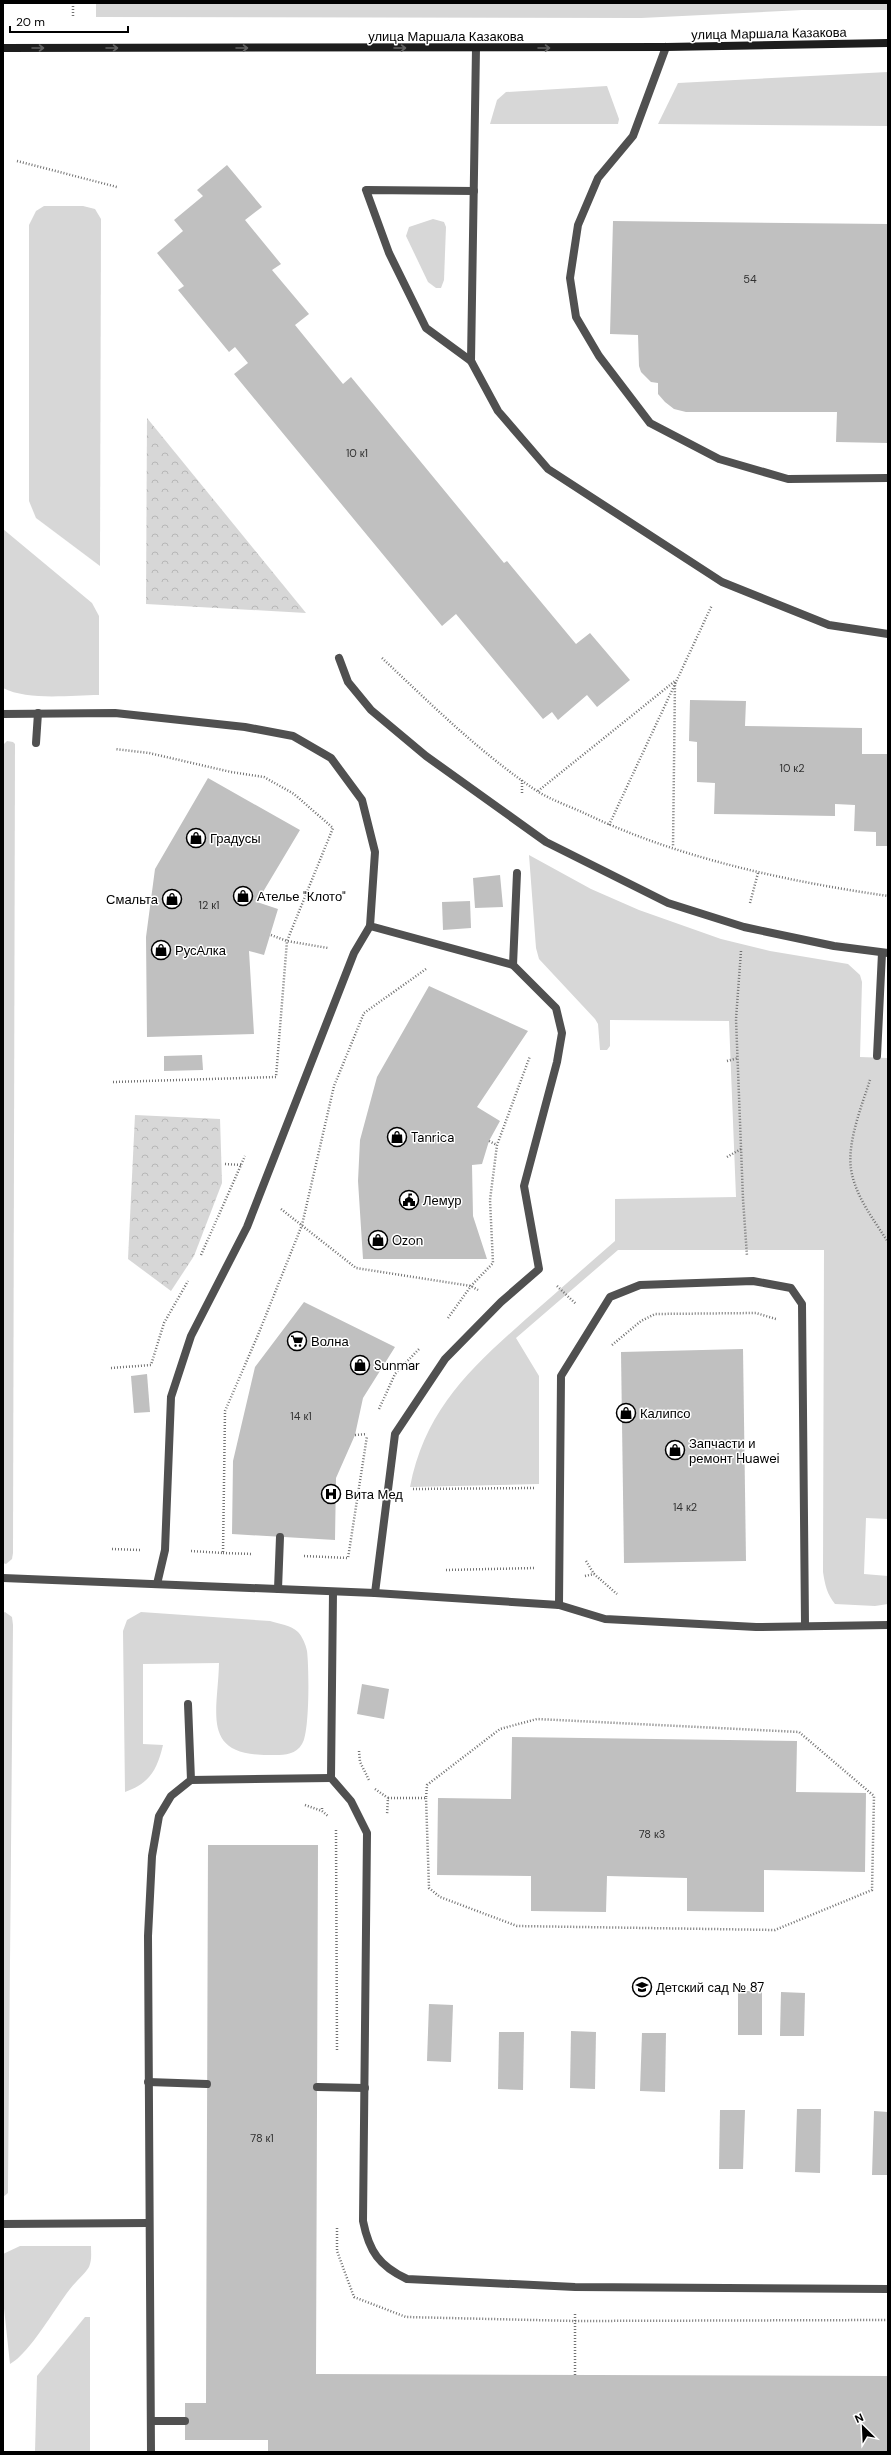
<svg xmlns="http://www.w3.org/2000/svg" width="891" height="2455" font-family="'DM Sans',sans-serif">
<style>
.green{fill:#d7d7d7}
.forest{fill:url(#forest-crowns)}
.building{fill:#c0c0c0}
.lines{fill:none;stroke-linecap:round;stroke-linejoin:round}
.path{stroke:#727272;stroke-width:2.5;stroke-dasharray:1 2;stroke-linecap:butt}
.lane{stroke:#505050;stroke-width:8}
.secondary{stroke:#1d1d1d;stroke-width:8}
.oneway{stroke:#616161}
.labels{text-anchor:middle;stroke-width:3;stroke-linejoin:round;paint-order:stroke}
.number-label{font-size:11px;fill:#303030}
.street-label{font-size:13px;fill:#000;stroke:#fff}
.poi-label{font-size:13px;fill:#000;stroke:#fff;text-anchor:start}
</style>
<defs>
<pattern id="forest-crowns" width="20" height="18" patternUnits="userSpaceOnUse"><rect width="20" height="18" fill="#d7d7d7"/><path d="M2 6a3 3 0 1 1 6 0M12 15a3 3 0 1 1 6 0" fill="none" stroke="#b7b7b7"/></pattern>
</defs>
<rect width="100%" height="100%" fill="#fff"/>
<g class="green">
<path d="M96 3H888V10H802L641 18 96 17Z"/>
<path d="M888 72V126L658 124 678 83Z"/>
<path d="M607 86 619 119 618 124H490L497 100 506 92Z"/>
<path d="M44 206H83L95 209 101 219 100 566 36 518 29 501V225L36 211Z"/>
<path d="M433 219 444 222 446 227 444 280 441 288H436L428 282 406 236 409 227Z"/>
<path d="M3 529 92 603 99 616V695C71 695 28 701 3 688Z"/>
<path d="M7 741 13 742 15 744 13 1553 12 1559 6 1564 3 1563V745Z"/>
<path d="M529 855 591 889 639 910 721 939 770 951 848 964 860 975 862 982 860 1057 888 1058V1519L866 1518 864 1574 888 1576V1604L875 1606 835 1604C827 1594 825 1585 823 1572L824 1250H618L516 1338 539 1376V1484L410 1487C425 1410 470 1369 526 1319 556 1293 585 1267 615 1241V1199L736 1197 729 1021 610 1020V1046L607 1050H600L598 1024 595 1019 539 959 536 948Z"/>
<path d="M5 1612 12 1617 13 1625 8 2186V2193L3 2197V1613Z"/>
<path d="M141 1612 270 1621C279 1624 291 1625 298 1632 302 1636 306 1645 307 1651 309 1666 310 1733 302 1744 295 1756 282 1755 270 1755 200 1756 218 1713 219 1663L143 1664V1744L163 1745C157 1770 150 1783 125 1792L123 1631 127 1620Z"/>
<path d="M20 2246H91C91 2254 92 2260 89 2267 84 2275 76 2281 70 2289 55 2308 30 2353 10 2364L3 2299V2254Z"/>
<path d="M85 2317H90V2452H35L37 2376Z"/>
</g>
<g class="forest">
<path d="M147 418 306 613 146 604Z"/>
<path d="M135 1115 220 1119 222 1183 194 1256 171 1291 128 1259Z"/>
</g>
<g class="building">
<path d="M227 165 262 207 245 220 281 264 272 270 309 314 295 325 343 384 351 377 504 563 507 561 576 644 590 633 630 680 597 707 587 695 558 720 552 712 543 719 456 614 442 626 234 374 248 363 235 347 229 352 178 290 184 286 157 253 183 231 174 220 203 196 197 190Z"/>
<path d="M613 221 888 224V443L836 442 837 412H686L674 409 665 402 658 394V383L651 382 641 372 639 366 638 335 610 334Z"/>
<path d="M690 700 746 701 745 726 862 728V754H888V846H876V832L854 831 855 805 835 804V816L714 814 715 783 697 782V742L689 741Z"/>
<path d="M208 778 300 830 257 902 278 909 264 955 249 951 254 1034 147 1037 146 937 155 869Z"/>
<path d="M500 875 503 907 475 908 473 878Z"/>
<path d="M470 901 471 928 443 930 442 902Z"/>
<path d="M429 986 528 1031 477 1107 500 1121 489 1141 482 1164 472 1165 473 1216 487 1259H363L358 1181 360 1140 377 1077Z"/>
<path d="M202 1055 203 1070 164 1071V1056Z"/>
<path d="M304 1302 395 1347 363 1398 355 1435 336 1478 335 1540 232 1534 233 1461 255 1367Z"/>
<path d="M743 1349 746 1561 624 1563 621 1352Z"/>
<path d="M147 1374 150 1412 134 1413 131 1376Z"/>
<path d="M362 1684 389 1689 384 1719 357 1714Z"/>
<path d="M512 1737 797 1741 796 1792 866 1793 865 1872 764 1870V1912L687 1911V1878L607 1876 606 1912 531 1911V1876L437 1875 438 1798 511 1799Z"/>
<path d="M208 1845H318L316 2374 888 2376V2452H268V2440H185V2403H206Z"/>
<rect x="738" y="1991" width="24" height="44"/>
<path d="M781 1992 805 1993 804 2036H780Z"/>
<path d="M429 2004 453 2005 451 2062 427 2061Z"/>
<path d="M571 2031 596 2032 595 2089 570 2088Z"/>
<path d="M499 2032H524L523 2090 498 2089Z"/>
<path d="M642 2033H666L665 2092 640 2091Z"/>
<path d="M797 2109H821L820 2173 795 2172Z"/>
<path d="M720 2110H745L743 2169H719Z"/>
<path d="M874 2111 888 2112V2175H872Z"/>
</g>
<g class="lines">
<g class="path">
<path d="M73 3V17"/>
<path d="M17 161 117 187"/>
<path d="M382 658C431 704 480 753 537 791 551 800 569 806 584 813 678 858 785 881 888 896"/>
<path d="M538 791 675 681 673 847"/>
<path d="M522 793V780"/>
<path d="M609 825 712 605"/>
<path d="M750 903 758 873"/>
<path d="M271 935 287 941 328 948"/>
<path d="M741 951 736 1019 743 1199 747 1256"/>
<path d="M727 1061 738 1058"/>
<path d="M870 1080C862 1105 847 1142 851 1169 855 1196 874 1220 888 1242"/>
<path d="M113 1082 276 1077 287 941 333 828 294 794 264 777 231 772 149 753 115 749"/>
<path d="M489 1141 497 1145"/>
<path d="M727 1157 741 1149"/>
<path d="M225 1164 241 1165"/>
<path d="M281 1209 356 1268 471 1286 478 1290"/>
<path d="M201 1255 245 1156"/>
<path d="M557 1286 576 1304"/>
<path d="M448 1318 471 1286 493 1263 490 1200 497 1145 530 1056"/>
<path d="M612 1345 641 1321 655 1314 756 1313 776 1319"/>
<path d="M111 1368 151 1365 164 1323 188 1281"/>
<path d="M379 1409 395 1374 420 1348"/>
<path d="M355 1435 367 1434"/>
<path d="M413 1489 535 1488"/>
<path d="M112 1549 140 1550"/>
<path d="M191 1551 223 1553 225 1411 258 1335 302 1225 334 1086 364 1013 426 969"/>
<path d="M223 1553 253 1554"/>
<path d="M304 1556 348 1558 367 1436"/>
<path d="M586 1561 594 1574"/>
<path d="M446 1570 535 1568"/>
<path d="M585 1576 594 1574 617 1594"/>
<path d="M359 1751 360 1762 369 1780"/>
<path d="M375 1789 388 1798 387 1815"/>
<path d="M388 1798H426L427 1785 500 1729 537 1719 799 1732 874 1796 872 1890 775 1930 517 1926 440 1897 429 1888 426 1798"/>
<path d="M305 1805 322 1811"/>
<path d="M322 1808V1811L328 1816"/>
<path d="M336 1830 337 2051"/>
<path d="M337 2228V2251L354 2297 406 2317 575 2321 888 2320"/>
<path d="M575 2375V2312"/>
</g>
<g class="lane">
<path d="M666 47 633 136 598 178 578 225 570 278 576 317 599 356 650 423 719 459 788 479 888 478"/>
<path d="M476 48 471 361 498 411 548 469 722 582 829 625 888 634"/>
<path d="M471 361 426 328 389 253 366 190 474 191"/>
<path d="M339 658 348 682 371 710 426 756 546 842 668 903 744 927 834 946 888 953"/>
<path d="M3 714 115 713 245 727 293 736 331 758 362 800 375 852 370 926 513 965 556 1008 562 1033 557 1062 524 1186 539 1269 501 1302 445 1359 395 1434 375 1593"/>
<path d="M36 743 38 713"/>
<path d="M513 965 517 873"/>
<path d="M877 1056 882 953"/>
<path d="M3 1578 375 1593 559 1605 605 1619 756 1627 888 1625"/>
<path d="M157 1584 165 1550 171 1397 191 1336 247 1227 354 953 370 926"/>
<path d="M278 1589 280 1537"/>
<path d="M333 1592 331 1778 351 1801 367 1833 363 2221C369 2251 379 2266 407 2279L575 2287 888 2289"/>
<path d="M559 1605 561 1376 610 1297 640 1285 753 1281 791 1288 802 1304 805 1624"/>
<path d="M191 1780 331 1778"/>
<path d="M148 2082 207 2084"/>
<path d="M317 2087 365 2088"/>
<path d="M3 2224 149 2223"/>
<path d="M151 2421H185"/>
<path d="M151 2452 148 1936 152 1856 159 1816 171 1796 191 1780 188 1704"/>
</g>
<path class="secondary" d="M3 48 666 47 888 43"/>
</g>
<defs><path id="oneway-shaft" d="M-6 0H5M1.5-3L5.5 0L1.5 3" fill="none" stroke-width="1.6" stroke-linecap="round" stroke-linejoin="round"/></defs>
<g class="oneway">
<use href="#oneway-shaft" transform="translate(38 48)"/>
<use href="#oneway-shaft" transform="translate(112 48)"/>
<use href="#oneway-shaft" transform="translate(242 48)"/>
<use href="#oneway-shaft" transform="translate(400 48)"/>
<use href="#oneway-shaft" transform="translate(544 48)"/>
</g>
<defs>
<g id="shop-ring" transform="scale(1)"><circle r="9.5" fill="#fff" stroke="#000" stroke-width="1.5"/><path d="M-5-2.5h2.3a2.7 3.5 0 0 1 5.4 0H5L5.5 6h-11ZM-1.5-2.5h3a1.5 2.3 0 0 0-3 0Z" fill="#000"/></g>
<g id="civic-ring" transform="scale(1)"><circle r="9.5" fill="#fff" stroke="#000" stroke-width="1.5"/><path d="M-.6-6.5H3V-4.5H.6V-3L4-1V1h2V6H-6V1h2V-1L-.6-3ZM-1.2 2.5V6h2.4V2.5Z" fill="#000"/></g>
<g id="supermarket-ring" transform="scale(1)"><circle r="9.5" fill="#fff" stroke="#000" stroke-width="1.5"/><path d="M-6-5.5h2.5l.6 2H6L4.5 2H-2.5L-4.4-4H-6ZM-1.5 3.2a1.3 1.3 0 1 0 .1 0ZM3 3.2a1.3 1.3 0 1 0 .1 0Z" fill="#000"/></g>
<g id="hospital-ring" transform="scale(1)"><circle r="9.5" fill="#fff" stroke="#000" stroke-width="1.5"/><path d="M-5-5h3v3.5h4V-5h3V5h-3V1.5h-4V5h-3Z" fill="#000"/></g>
<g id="school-ring" transform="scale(1)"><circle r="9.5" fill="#fff" stroke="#000" stroke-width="1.5"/><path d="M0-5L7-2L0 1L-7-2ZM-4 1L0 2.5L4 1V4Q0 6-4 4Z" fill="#000"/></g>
</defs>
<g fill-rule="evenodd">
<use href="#shop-ring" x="196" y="838"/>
<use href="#shop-ring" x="243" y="896"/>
<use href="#shop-ring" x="172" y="899"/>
<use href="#shop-ring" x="161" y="950"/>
<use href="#shop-ring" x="397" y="1137"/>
<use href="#civic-ring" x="409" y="1200"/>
<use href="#shop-ring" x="378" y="1240"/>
<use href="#supermarket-ring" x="297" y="1341"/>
<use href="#shop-ring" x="360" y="1365"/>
<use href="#shop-ring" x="626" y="1413"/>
<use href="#shop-ring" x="675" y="1450"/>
<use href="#hospital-ring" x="331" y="1494"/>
<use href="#school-ring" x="642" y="1987"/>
</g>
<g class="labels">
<g class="number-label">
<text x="750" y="283">54</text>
<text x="357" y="457">10 к1</text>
<text x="792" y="772">10 к2</text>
<text x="209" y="909">12 к1</text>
<text x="301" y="1420">14 к1</text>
<text x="685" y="1511">14 к2</text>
<text x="652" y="1838">78 к3</text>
<text x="262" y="2142">78 к1</text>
</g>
<g class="street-label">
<text transform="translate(769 33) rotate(-1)" y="5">улица Маршала Казакова</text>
<text x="446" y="41">улица Маршала Казакова</text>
</g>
<g class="poi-label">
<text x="210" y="843">Градусы</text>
<text x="257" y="901">Ателье "Клото"</text>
<text x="158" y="904" text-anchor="end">Смальта</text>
<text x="175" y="955">РусАлка</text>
<text x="411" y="1142">Tanrica</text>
<text x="423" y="1205">Лемур</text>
<text x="392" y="1245">Ozon</text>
<text x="311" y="1346">Волна</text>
<text x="374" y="1370">Sunmar</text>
<text x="640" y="1418">Калипсо</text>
<text x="689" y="1448">Запчасти и<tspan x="689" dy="15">ремонт Huawei</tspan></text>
<text x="345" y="1499">Вита Мед</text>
<text x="656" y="1992">Детский сад № 87</text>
</g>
</g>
<rect width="891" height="2455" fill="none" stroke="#000000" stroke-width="8"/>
<g transform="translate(863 2427) rotate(336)" stroke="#ffffff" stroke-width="3" paint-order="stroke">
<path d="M0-3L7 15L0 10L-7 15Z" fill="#000000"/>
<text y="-6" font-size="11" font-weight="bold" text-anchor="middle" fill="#000000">N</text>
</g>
<path d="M10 26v6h118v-6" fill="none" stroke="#000000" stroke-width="2"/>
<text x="16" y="26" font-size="12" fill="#000000" stroke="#ffffff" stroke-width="3" paint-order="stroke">20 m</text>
</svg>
